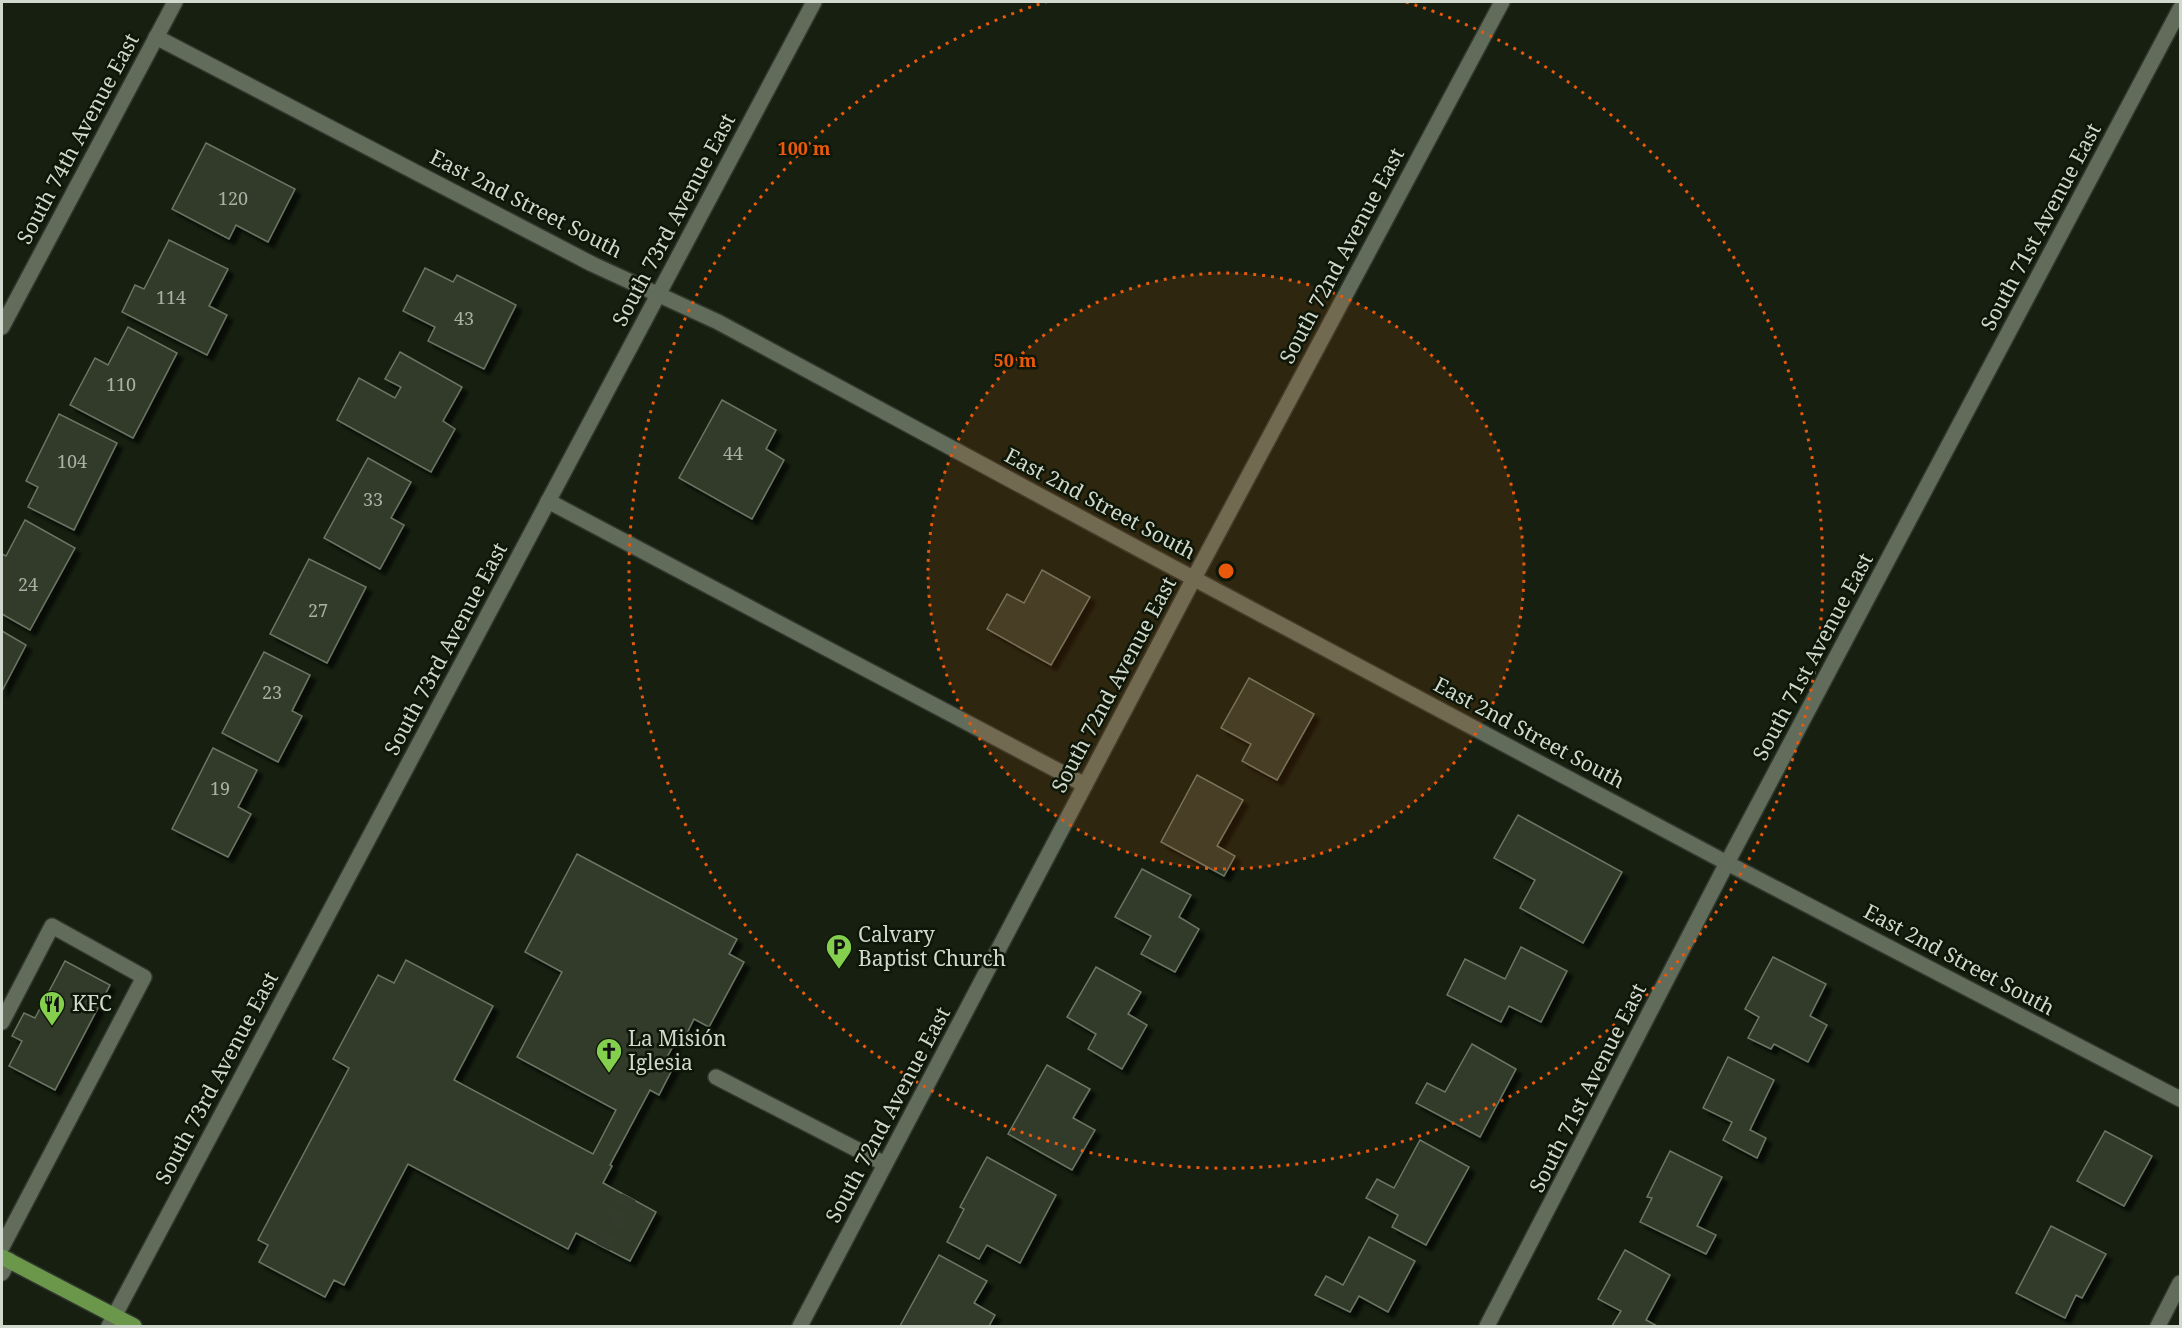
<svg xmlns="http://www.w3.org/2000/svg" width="2182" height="1328" font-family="'Noto Serif',serif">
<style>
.building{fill:#303a29;stroke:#6a7663;stroke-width:1.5;filter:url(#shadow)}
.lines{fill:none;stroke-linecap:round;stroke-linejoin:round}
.minor-tunnel{stroke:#323b2c;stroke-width:15;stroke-dasharray:15 8;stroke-linecap:butt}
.minor-casing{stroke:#30372e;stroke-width:18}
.major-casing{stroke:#30372e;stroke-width:18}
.minor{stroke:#616d5a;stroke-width:15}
.major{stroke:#6b974b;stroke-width:15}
.ring{fill:none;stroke:#e8590c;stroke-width:3;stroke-dasharray:3 6}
.labels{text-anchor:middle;stroke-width:5;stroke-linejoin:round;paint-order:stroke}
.number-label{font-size:18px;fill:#a9b0a4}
.street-label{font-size:21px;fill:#d1d8cd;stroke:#0d1607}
.poi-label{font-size:21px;fill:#d1d8cd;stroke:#0d1607;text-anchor:start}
.centre{fill:#e8590c;stroke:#0d1607;stroke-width:3}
.ring-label{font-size:18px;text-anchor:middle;font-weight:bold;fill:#e8590c;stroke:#0d1607;stroke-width:5;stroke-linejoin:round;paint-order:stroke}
</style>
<defs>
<filter id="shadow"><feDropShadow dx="5.5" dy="5.5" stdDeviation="1.5" flood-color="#0009"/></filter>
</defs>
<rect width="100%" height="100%" fill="#161f10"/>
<g class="building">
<path d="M206 143 295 189 268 242 236 225 229 239 172 209Z"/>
<path d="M169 240 228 269 209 306 227 315 207 355 122 312 135 285 144 289Z"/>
<path d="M425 268 453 282 457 275 516 305 484 369 428 341 435 327 403 311Z"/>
<path d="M128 327 177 353 133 438 70 405 95 358 108 365Z"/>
<path d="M400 352 462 387 443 421 455 429 431 472 337 420 359 378 395 398 401 387 385 379Z"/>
<path d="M722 400 776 430 766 449 784 460 752 519 679 478Z"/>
<path d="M59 414 117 443 74 530 28 507 38 487 26 481Z"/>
<path d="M368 458 411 482 391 518 404 525 380 569 324 538Z"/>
<path d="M25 520 75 548 30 630 2 614V554L6 556Z"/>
<path d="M309 559 366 587 327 663 270 634Z"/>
<path d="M1042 570 1090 597 1051 665 987 629 1007 594 1024 603Z"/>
<path d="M2 631 26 645 2 691Z"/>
<path d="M264 652 310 675 292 711 302 716 278 762 222 733Z"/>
<path d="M1249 678 1314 714 1277 780 1242 761 1251 744 1221 728Z"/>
<path d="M213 748 257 770 238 807 251 814 228 857 172 829Z"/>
<path d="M1197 775 1243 800 1217 846 1235 856 1224 876 1161 842Z"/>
<path d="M1518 815 1622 872 1583 943 1520 908 1535 880 1494 858Z"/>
<path d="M577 854 737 939 729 954 744 962 709 1027 694 1019 685 1037 680 1034 667 1057 676 1062 659 1095 650 1090 610 1165 612 1166 603 1183 656 1212 630 1261 576 1233 568 1249 408 1164 344 1285 334 1280 325 1297 259 1262 268 1245 258 1240 349 1068 333 1059 378 975 394 983 406 960 493 1006 454 1080 593 1154 616 1110 517 1057 562 972 525 952Z"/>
<path d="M1142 869 1191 895 1179 917 1199 929 1175 972 1141 954 1151 936 1115 917Z"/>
<path d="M1521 947 1567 971 1541 1022 1509 1006 1501 1022 1447 995 1465 959 1505 979Z"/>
<path d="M1773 957 1826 984 1810 1016 1827 1025 1808 1062 1774 1044 1771 1049 1748 1038 1759 1017 1745 1009Z"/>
<path d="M65 961 110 985 55 1090 9 1066 22 1041 12 1036 24 1013 35 1018Z"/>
<path d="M1096 967 1141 992 1128 1014 1147 1025 1122 1069 1088 1049 1096 1034 1067 1017Z"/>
<path d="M1472 1044 1516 1069 1480 1137 1416 1103 1427 1083 1445 1092Z"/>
<path d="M1728 1057 1774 1080 1750 1130 1766 1138 1757 1158 1723 1140 1732 1122 1703 1108Z"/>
<path d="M1047 1065 1090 1089 1073 1118 1095 1130 1072 1170 1008 1134Z"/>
<path d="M2105 1131 2152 1156 2124 1206 2077 1181Z"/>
<path d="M1420 1140 1469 1167 1426 1245 1392 1227 1398 1215 1366 1198 1377 1179 1394 1188Z"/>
<path d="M1670 1151 1722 1177 1697 1226 1716 1235 1706 1254 1640 1222 1652 1198 1647 1197Z"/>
<path d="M987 1157 1056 1195 1020 1263 987 1245 979 1259 947 1242 964 1209 960 1207Z"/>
<path d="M2051 1226 2106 1254 2082 1298 2076 1295 2065 1318 2016 1293Z"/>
<path d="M1369 1237 1415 1261 1388 1312 1359 1296 1350 1312 1315 1295 1326 1276 1343 1285Z"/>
<path d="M1625 1250 1670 1275 1646 1320 1657 1326H1612L1621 1311 1598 1299Z"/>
<path d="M939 1255 987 1281 974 1303 995 1315 989 1326H900Z"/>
</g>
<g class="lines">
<path class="minor-tunnel" d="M603 1247 629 1197"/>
<g class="minor-casing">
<g id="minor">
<path d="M156 37 592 264 718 322 1148 554 1727 863 2180 1099"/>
<path d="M2 327 175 2"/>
<path d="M548 501 1085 785"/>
<path d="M2 1022 52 926 144 977 2 1247"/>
<path d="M716 1077 885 1164"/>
<path d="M2 1273 9 1260"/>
<path d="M109 1326 814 2"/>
<path d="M800 1326 1194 578 1502 2"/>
<path d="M1487 1326 1727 863 2180 9"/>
<path d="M2158 1326 2180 1283"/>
</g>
</g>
<g class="major-casing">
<path id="major" d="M2 1257 134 1326"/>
</g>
<use href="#minor" class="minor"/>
<use href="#major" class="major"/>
</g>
<circle cx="1226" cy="571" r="298" fill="#e8590c" fill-opacity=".12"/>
<g class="ring">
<circle cx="1226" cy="571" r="298"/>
<path d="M1406 2A597 597 0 1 1 1046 2"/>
</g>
<defs>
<g id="parking-pin" transform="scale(1.35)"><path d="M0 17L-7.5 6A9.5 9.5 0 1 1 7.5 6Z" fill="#84cf4d" stroke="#0d1607"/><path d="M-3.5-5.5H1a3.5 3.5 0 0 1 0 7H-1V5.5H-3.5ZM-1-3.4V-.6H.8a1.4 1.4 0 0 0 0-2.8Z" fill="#111"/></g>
<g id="restaurant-pin" transform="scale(1.35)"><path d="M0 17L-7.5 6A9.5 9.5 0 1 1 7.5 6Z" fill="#84cf4d" stroke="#0d1607"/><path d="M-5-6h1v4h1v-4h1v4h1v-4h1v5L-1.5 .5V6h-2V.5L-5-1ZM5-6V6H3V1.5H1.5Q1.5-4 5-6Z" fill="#111"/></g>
<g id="church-pin" transform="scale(1.35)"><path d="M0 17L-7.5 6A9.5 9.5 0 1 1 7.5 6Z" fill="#84cf4d" stroke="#0d1607"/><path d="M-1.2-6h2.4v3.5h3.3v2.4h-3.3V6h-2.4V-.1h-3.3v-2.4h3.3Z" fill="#111"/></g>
</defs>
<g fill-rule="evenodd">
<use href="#parking-pin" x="839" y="947"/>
<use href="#restaurant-pin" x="52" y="1004"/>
<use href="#church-pin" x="609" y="1051"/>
</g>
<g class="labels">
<g class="number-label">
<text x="233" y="205">120</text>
<text x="171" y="304">114</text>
<text x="464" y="325">43</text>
<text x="121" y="391">110</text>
<text x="733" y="460">44</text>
<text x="72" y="468">104</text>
<text x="373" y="506">33</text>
<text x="28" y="591">24</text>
<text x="318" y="617">27</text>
<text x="272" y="699">23</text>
<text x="220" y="795">19</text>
</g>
<g class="street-label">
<text transform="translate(78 139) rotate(-62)" y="7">South 74th Avenue East</text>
<text transform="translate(526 204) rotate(27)" y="7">East 2nd Street South</text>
<text transform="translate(674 220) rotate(-62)" y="7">South 73rd Avenue East</text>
<text transform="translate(2041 227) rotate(-62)" y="7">South 71st Avenue East</text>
<text transform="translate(1342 256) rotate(-62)" y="7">South 72nd Avenue East</text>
<text transform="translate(1100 504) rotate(28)" y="7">East 2nd Street South</text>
<text transform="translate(446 649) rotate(-62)" y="7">South 73rd Avenue East</text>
<text transform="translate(1813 657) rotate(-62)" y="7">South 71st Avenue East</text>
<text transform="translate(1114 685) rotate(-62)" y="7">South 72nd Avenue East</text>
<text transform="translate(1529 733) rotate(28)" y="7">East 2nd Street South</text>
<text transform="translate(1959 960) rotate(28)" y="7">East 2nd Street South</text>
<text transform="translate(217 1078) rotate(-62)" y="7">South 73rd Avenue East</text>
<text transform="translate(1588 1088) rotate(-63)" y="7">South 71st Avenue East</text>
<text transform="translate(888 1115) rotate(-62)" y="7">South 72nd Avenue East</text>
</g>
<g class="poi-label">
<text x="858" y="942">Calvary<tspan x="858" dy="24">Baptist Church</tspan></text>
<text x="72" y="1011">KFC</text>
<text x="628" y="1046">La Misión<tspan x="628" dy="24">Iglesia</tspan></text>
</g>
</g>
<circle cx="1226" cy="571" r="9" class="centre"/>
<g class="ring-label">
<text x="804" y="155">100 m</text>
<text x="1015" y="367">50 m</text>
</g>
<rect width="2182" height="1328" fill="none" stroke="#d1d8cd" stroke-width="6"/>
</svg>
